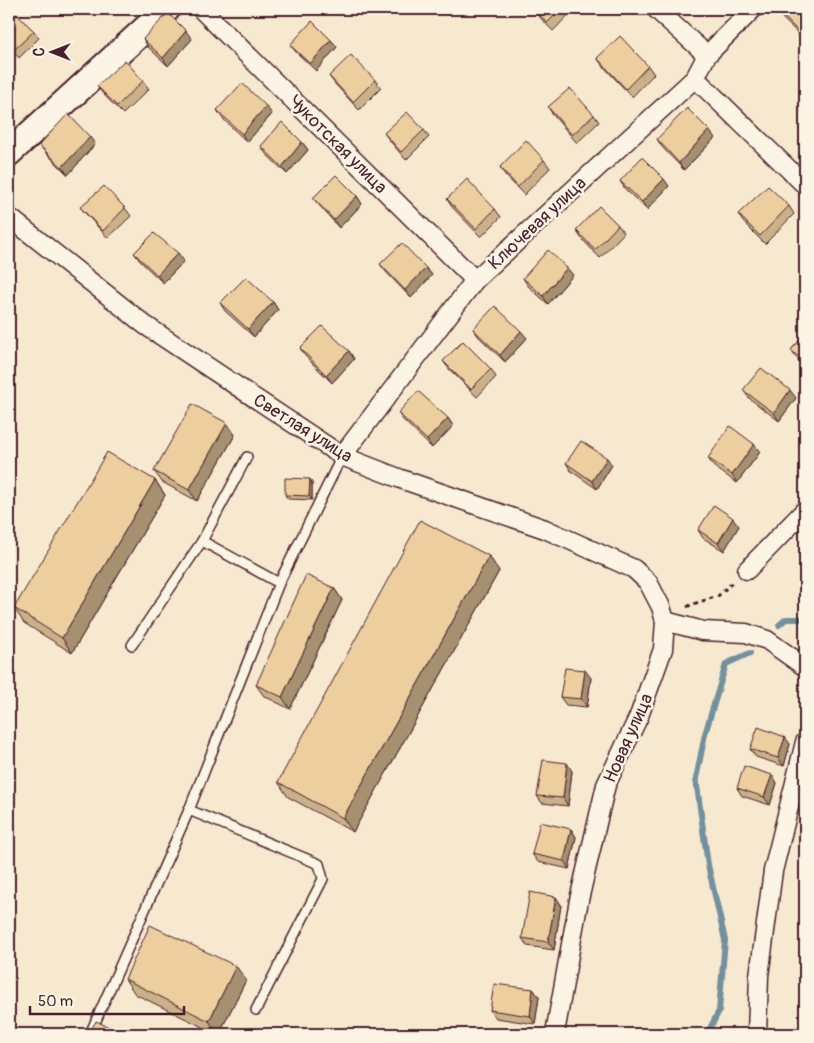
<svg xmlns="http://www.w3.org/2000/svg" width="814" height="1043" font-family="Pangolin,sans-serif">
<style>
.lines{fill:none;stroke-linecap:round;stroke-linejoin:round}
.stream{stroke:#72909e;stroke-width:6}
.lane-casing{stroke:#4a1f2b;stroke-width:12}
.street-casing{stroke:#4a1f2b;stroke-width:21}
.secondary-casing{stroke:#4a1f2b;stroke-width:29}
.path{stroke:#4a1f2b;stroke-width:3;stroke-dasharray:4 4;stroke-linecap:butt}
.lane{stroke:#fcf5e5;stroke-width:9}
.street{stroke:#fcf5e5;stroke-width:18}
.secondary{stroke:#fcf5e5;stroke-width:25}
.wall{fill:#cbb189;stroke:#4a1f2b}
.shaded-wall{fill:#a5906f;stroke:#4a1f2b}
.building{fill:#ecce9f;stroke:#4a1f2b}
.labels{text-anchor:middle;stroke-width:5;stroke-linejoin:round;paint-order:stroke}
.street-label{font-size:18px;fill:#4a1f2b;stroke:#fcf5e5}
</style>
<rect width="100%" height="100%" fill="#f7e9d0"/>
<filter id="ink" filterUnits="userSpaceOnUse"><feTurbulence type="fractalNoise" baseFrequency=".02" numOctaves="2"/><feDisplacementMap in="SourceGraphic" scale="10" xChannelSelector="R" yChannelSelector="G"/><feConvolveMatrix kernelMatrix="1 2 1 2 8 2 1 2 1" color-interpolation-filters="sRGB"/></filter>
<g filter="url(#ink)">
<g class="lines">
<g class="stream">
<path d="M779 625 786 619H805"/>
<path d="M707 1034 719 1011 725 940 708 865 696 779 705 734 726 664 750 653"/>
</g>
<g class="lane-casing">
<g id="lane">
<path d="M202 541 279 583"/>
<path d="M132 645 202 541 247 457"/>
<path d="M189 810 319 864 323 879 256 1010"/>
<path d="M90 1034 189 810 279 583 342 456"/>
</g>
</g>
<g class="street-casing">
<g id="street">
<path d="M201 9 475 280"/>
<path d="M656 9 707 55"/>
<path d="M695 78 805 185"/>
<path d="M9 217 145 325 342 456 401 479 545 529 634 569 648 582 661 607 665 621 663 649 639 716 606 785 579 900 555 1033"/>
<path d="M342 456 475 280 695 78 707 55 753 9"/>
<path d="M747 570 805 510"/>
<path d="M665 621 703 631 746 633 767 640 805 667"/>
<path d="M757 1034 759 976 773 871 805 742"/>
</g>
</g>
<g class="secondary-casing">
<path id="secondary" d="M9 153 167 9"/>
</g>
<path class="path" d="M687 607 693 604 718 596 733 582"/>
<use href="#lane" class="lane"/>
<use href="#street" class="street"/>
<use href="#secondary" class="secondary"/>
</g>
<g class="wall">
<path d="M9 9 34 31 39 38 19 58 9 47Z"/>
<path d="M64 9H70L67 12Z"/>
<path d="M532 9H574L553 31Z"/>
<path d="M805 9V40L783 19 778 11Z"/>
<path d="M143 39H192L168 66 148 47Z"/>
<path d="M331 40 337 47 316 71 296 52 290 45Z"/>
<path d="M597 58 648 66 654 74 632 97 603 66Z"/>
<path d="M329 76 375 80 381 88 359 110 335 84Z"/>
<path d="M143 81 149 89 123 114 103 94 97 86Z"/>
<path d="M548 107 594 115 599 122 577 143 553 115Z"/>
<path d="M217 110 272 114 247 142 222 118Z"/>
<path d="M424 130 429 137 406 160 390 141 384 133Z"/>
<path d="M715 138 684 170 662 147 657 139Z"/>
<path d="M302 142 308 150 287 174 266 154 261 146Z"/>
<path d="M95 144 68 175 45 152 39 145Z"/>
<path d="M544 160 550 168 524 195 505 175 500 167Z"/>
<path d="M620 181 669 186 647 210 625 189Z"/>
<path d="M357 196 362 204 339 228 319 205 313 198Z"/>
<path d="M447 199 495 209 501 217 481 237 452 207Z"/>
<path d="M789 206 794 214 765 244 743 222 738 214Z"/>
<path d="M80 207 125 208 131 216 108 238 86 214Z"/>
<path d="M618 225 624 233 600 258 581 238 576 230Z"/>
<path d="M134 253 184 261 163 283 140 261Z"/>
<path d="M380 264 426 268 432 275 411 298 386 272Z"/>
<path d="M573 275 548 304 528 286 523 278Z"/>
<path d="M273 302 278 310 254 337 225 311 220 303Z"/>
<path d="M473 329 527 338 505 362 479 337Z"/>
<path d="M805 334V366L796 358 791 350Z"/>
<path d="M300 348 349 351 354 359 332 383 305 356Z"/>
<path d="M443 361 491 369 496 377 477 397 449 369Z"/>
<path d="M743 390 796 398 779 421 749 398Z"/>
<path d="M398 413 448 418 453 426 432 448 403 420Z"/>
<path d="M227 423 235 435 197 501 162 482 154 471Z"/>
<path d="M760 452 737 483 713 466 708 458Z"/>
<path d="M566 463 612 465 597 489 571 471Z"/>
<path d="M310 479 312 483V500L288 499 285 495Z"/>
<path d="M155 480 165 495 72 653 24 623 14 608Z"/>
<path d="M739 526 724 551 703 538 698 530Z"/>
<path d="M489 556 499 571 353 832 288 797 278 782Z"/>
<path d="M334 588 342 600 290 709 264 696 256 685Z"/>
<path d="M591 678 587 707 566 705 560 697Z"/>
<path d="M790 744 784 766 756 757 750 749Z"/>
<path d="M572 771 568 806 542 803 537 796Z"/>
<path d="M772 775 777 783 770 805 742 796 737 788Z"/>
<path d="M571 829 576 837 569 869 538 862 532 854Z"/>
<path d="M556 897 561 905 554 950 527 946 522 938Z"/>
<path d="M125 979 246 980 219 1034H217L135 994Z"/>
<path d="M533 989 539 997 535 1024 496 1018 490 1010Z"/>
</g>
<g class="shaded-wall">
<path d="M805 27V40L800 33Z"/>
<path d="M186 31 192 39 168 66 163 58Z"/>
<path d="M331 40 337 47 316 71 310 64Z"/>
<path d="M266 106 272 114 247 142 242 134Z"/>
<path d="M709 130 715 138 684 170 679 163Z"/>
<path d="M90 137 95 144 68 175 62 167Z"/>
<path d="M302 142 308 150 287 174 282 167Z"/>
<path d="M664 179 669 186 647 210 642 202Z"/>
<path d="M357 196 362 204 339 228 334 220Z"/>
<path d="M178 253 184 261 163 283 157 275Z"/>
<path d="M426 268 432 275 411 298 405 290Z"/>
<path d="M567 268 573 275 548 304 543 296Z"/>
<path d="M273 302 278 310 254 337 248 329Z"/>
<path d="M521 331 527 338 505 362 500 355Z"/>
<path d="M349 351 354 359 332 383 326 375Z"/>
<path d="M790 390 796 398 779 421 774 413Z"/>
<path d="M448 418 453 426 432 448 427 440Z"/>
<path d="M227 423 235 435 197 501 189 490Z"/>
<path d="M754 444 760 452 737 483 732 475Z"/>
<path d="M607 458 612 465 597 489 592 481Z"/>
<path d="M310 479 312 483V500L309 496Z"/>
<path d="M155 480 165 495 72 653 62 638Z"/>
<path d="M733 518 739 526 724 551 718 543Z"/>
<path d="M489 556 499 571 353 832 343 818Z"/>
<path d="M334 588 342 600 290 709 282 697Z"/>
<path d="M585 670 591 678 587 707 581 699Z"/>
<path d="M785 737 790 744 784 766 778 758Z"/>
<path d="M567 763 572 771 568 806 563 798Z"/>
<path d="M772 775 777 783 770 805 764 797Z"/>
<path d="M571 829 576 837 569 869 564 861Z"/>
<path d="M556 897 561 905 554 950 548 942Z"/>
<path d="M236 966 246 980 219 1034H218L209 1021Z"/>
<path d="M533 989 539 997 535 1024 530 1016Z"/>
</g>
<g class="building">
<path d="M9 9H11L34 31 14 50 9 45Z"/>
<path d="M534 9H561L547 23Z"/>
<path d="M780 9H805V27L800 33 778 11Z"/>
<path d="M168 13 186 31 163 58 143 39Z"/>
<path d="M312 21 331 40 310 64 290 45Z"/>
<path d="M620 36 648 66 626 89 597 58Z"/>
<path d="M351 55 375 80 353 102 329 76Z"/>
<path d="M125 60 143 81 117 106 97 86Z"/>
<path d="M242 83 266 106 242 134 217 110Z"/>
<path d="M570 88 594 115 572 135 548 107Z"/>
<path d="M687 108 709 130 679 163 657 139Z"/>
<path d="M407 112 424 130 401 152 384 133Z"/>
<path d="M68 114 90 137 62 167 39 145Z"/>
<path d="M282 122 302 142 282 167 261 146Z"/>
<path d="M526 140 544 160 518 187 500 167Z"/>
<path d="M642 157 664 179 642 202 620 181Z"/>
<path d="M336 175 357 196 334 220 313 198Z"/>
<path d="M467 179 495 209 476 229 447 199Z"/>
<path d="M104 186 125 208 103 231 80 207Z"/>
<path d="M768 186 789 206 760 236 738 214Z"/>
<path d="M599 206 618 225 595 250 576 230Z"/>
<path d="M154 233 178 253 157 275 134 253Z"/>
<path d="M402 243 426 268 405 290 380 264Z"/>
<path d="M548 250 567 268 543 296 523 278Z"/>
<path d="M246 277 273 302 248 329 220 303Z"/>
<path d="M495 306 521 331 500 355 473 329Z"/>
<path d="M322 326 349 351 326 375 300 348Z"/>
<path d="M805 334V363L791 350Z"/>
<path d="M463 341 491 369 471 389 443 361Z"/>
<path d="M761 368 790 390 774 413 743 390Z"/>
<path d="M418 391 448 418 427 440 398 413Z"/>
<path d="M192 404 227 423 189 490 154 471Z"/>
<path d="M730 426 754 444 732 475 708 458Z"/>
<path d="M581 441 607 458 592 481 566 463Z"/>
<path d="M107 452 155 480 62 638 14 608Z"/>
<path d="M285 478 310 479 309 496 285 495Z"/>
<path d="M714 505 733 518 718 543 698 530Z"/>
<path d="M420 520 489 556 343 818 278 782Z"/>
<path d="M306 575 334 588 282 697 256 685Z"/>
<path d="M565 668 585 670 581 699 560 697Z"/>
<path d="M758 727 785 737 778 758 750 749Z"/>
<path d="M543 760 567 763 563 798 537 796Z"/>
<path d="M744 766 772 775 764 797 737 788Z"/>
<path d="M540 822 571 829 564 861 532 854Z"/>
<path d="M530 892 556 897 548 942 522 938Z"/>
<path d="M150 925 236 966 209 1021 125 979Z"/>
<path d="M494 984 533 989 530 1016 490 1010Z"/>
<path d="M96 1021 124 1034H89Z"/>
</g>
</g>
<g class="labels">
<g class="street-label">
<text transform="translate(338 144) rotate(45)" y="6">Чукотская улица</text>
<text transform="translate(537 223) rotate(-43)" y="6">Ключевая улица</text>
<text transform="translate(303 428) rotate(32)" y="6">Светлая улица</text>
<text transform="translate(628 738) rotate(-66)" y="6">Новая улица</text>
</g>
</g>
<rect width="814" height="1043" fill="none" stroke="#fcf5e5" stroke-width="30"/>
<rect x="15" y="15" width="784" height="1013" fill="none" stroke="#4a1f2b" stroke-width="2" filter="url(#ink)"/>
<g transform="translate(52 52) rotate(270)" stroke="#fcf5e5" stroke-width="4" paint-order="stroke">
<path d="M0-4L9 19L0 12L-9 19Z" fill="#4a1f2b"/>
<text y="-8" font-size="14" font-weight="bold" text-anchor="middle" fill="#4a1f2b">С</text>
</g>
<path d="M30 1006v8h154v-8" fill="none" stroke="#4a1f2b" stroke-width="2.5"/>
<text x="38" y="1006" font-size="15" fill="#4a1f2b" stroke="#fcf5e5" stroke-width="4" paint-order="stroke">50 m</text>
</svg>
